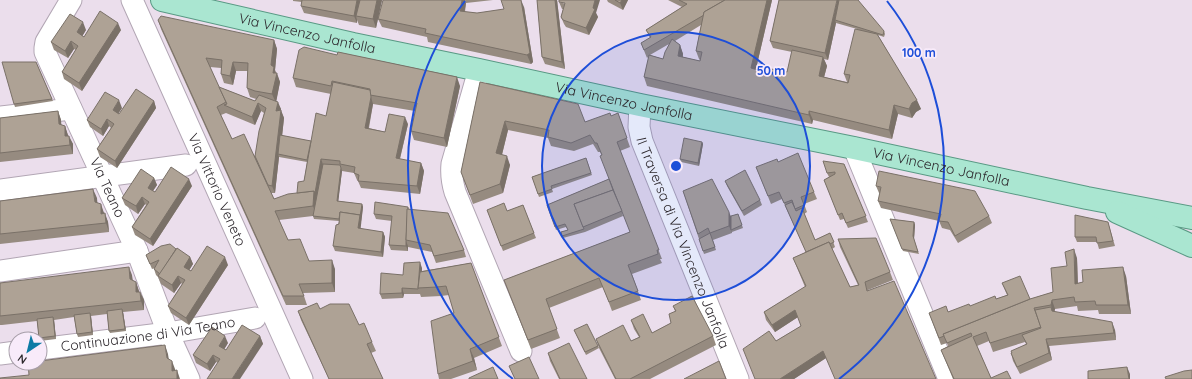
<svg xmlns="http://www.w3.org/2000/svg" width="1192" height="379" font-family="Quicksand,sans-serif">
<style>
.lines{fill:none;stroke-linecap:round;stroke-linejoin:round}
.minor-casing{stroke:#b2a6b4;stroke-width:23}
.major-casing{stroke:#599984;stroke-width:24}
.minor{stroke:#fff;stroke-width:21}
.major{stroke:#aae6d1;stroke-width:22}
.wall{fill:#968b80;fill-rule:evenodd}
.shaded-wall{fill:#7a7168}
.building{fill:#aea295;stroke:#7a7168}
.ring{fill:none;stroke:#1d4ed8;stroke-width:2}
.labels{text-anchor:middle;stroke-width:3.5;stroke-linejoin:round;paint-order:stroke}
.street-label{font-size:14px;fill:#2c272c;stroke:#f8ebfa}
.centre{fill:#1d4ed8;stroke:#f8ebfa;stroke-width:2}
.ring-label{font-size:12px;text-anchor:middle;font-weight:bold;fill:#1d4ed8;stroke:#f8ebfa;stroke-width:3.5;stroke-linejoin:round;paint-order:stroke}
</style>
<rect width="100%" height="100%" fill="#ebdeec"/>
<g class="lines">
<g class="minor-casing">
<g id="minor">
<path id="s1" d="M71 0 46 42 45 48V52L137 251 168 333 189 379"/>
<path id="s2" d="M132 0 302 379"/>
<path d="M479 70 452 164C451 174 452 182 455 192L521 351"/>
<path id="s3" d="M640 105 639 127 642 141 738 379"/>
<path d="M0 117 71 109"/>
<path d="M854 148 949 379"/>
<path d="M0 190 186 165"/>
<path d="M0 271 137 251"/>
<path id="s4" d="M40 349 168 333 255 318"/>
<path d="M0 354 16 352"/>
</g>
</g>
<g class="major-casing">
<g id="major">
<path id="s5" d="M162 0 353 44 479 70 640 105 854 148 1087 198 1192 218"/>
<path d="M1117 212 1192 246"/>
</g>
</g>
<use href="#minor" class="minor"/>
<use href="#major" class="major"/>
</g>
<g class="wall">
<path d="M293 0H382L376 28 359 25 357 20V23L304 13 301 6 302 2 293 1Z"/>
<path d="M465 0H493L466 3Z"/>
<path d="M537 0H557L565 69 545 64 542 57Z"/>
<path d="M607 0H628L623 10 608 2Z"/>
<path d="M668 0H772L756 69 765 72H787L792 52 773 48 770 41 779 0 884 31 885 34 884 37 878 35 921 109 916 112 912 118 898 114 892 139 813 120 812 124 647 86 644 77 649 56 647 58 641 43 650 38 646 30 682 7ZM836 23 857 29 844 74 847 82 824 77 827 66 824 59 828 60ZM701 25 696 51 699 59 700 60V61L683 57V54L680 45 675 41ZM669 44 663 59 650 55Z"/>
<path d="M559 2 596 13 598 17 589 35 566 27 564 24 561 17 563 9H562Z"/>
<path d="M466 3 465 12 477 13 524 7 533 62 531 64 428 42 427 37 382 27 378 19Z"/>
<path d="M158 20 274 40 277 49 275 70 280 82 276 101 281 109V111L284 118 282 136 311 141 326 116 331 94 296 87 293 78 337 55 460 86 447 147 414 140 411 131 415 111 373 104 369 128 385 132 408 124 400 159 421 163 424 171 420 194 361 188 358 181 357 180 354 173 342 171 338 201 362 204 363 207 360 229 383 232 385 237 383 257 335 251 333 246 339 221 314 219 313 216 279 220 288 240 309 261 335 269V292L303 293 307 305H286L161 29ZM210 67 221 68V74L224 83 233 85 236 71H248L247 88 250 97 256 99 255 101 219 87ZM261 111 264 113 255 156 232 139 221 115 226 113 255 125ZM279 157 307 162 304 181 297 193 274 199 271 193H275Z"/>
<path d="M86 30 82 36 84 37 121 30 82 91 64 79 62 72 76 50 74 49 68 58 54 50 51 42Z"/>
<path d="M36 62 53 101 15 107 14 104Z"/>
<path d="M480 82 585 122 611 116 618 113 630 147 620 151 662 259H660L662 263 632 274 641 300 612 311 603 287 549 308 560 338 531 349 504 280 630 232 622 211 623 216 585 232 563 238 561 232 568 230 566 227 556 230 547 205 609 179 602 156 600 152H598L593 144 574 151 551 146 548 138 508 130 502 155 510 165 503 193 473 204 461 172Z"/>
<path d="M154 101 156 108 117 168 100 157 97 149 111 128 109 126 103 136 90 127 87 120 122 108 118 114H119Z"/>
<path d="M58 111 61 120V125L65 126 68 136 73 144V154L0 162V118Z"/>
<path d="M702 142 703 144 699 166 681 162 680 159Z"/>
<path d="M586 158 592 175 552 189 553 192 539 197 532 177Z"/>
<path d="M778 162 814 192 817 199 804 204 807 212 804 214 815 240 830 233 835 247 832 249 850 287 858 285 840 247 838 239 890 272 893 280 868 290 826 358 794 379H755L776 341 801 326 798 317 775 332 766 320 764 312 805 287 793 258 806 252 782 199 771 204 756 167Z"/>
<path d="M844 164 868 222 848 228 844 219 840 220 824 180 829 177 827 173Z"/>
<path d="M154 178 157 185 153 191 155 192 192 186 153 246 135 235 132 227 146 205 145 204 138 214 125 205 122 198Z"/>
<path d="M725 181 760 200 762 205 744 216 727 186Z"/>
<path d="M876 186 989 216 992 223 958 243 950 230 942 228 939 221 881 208 878 201 880 193H879Z"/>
<path d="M683 191 731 216 738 214 743 228 732 232V231V233L713 240 712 237 716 250 704 254Z"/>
<path d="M97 198V203L104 213 108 222 109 232 0 244V201Z"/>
<path d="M523 205 536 238 503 251 487 210 507 211Z"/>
<path d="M408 207 409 209 464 250 466 257 436 263 432 252 408 247V246V251L391 250 389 245 392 221 376 219 374 214Z"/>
<path d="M890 219 914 222 915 225 914 239 919 254 903 251Z"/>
<path d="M1108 222 1115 246 1099 249 1097 242H1077L1075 237Z"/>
<path d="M176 249 190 257 193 264 189 270 191 271 228 265 189 325 171 313 168 306 182 284 181 283 174 293 161 284 158 277 156 275 154 269 155 268 152 269 146 255Z"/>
<path d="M1077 258 1078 283 1126 276 1131 314H1099L1098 310 1078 311 1077 306 1055 309 1054 312 1115 330 1116 340 1049 346 1052 360 1020 374 1013 361 1011 353 1026 344 1025 342 993 352 989 341 977 346 991 378 1011 379H953L941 350 948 346 947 343 941 345 929 313 948 312 996 299 1007 295 1002 283 1030 299 1053 292Z"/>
<path d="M471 263 502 346 474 358 477 370 451 379H439L438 374 454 313 449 295 441 296 421 297 420 294H404L403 298 382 299 380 294 403 275 422 268V271Z"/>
<path d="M132 275V280L136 282 139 292H140L144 300V310L123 312 126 331 110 333 109 331 107 314 91 316 93 335 78 337 77 334 74 317 54 320 56 339 40 341 39 338 37 321 2 325H0V283Z"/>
<path d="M673 306 713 336 716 345 650 379H615L599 348 596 339 631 341 639 337 634 329 631 320 652 333 671 323 675 311Z"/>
<path d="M320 309 359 325 372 342 376 351 371 353 383 379H329L301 320 298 311Z"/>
<path d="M574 330 598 346 599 348 586 355Z"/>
<path d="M260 336 263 344 218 363 216 362 210 371 196 363 193 355 228 343 224 349 226 350Z"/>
<path d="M548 353 587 379H559L550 361Z"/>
</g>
<g class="shaded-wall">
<path d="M357 0H361L356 16 357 20V23L354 16Z"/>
<path d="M377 0H382L376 28 373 19Z"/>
<path d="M462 0H465L466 3 463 20 460 11Z"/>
<path d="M521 0 524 7 533 62 531 64 527 55Z"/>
<path d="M555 0H557L565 69 562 62Z"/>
<path d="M595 0H600L596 13 598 17 589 35 586 28Z"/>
<path d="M622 0H628L623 10 620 3Z"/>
<path d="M767 0H772L754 77 751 68Z"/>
<path d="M837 0H841L835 20 836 23 828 60 825 53Z"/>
<path d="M83 22 86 30 80 40 77 32Z"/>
<path d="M118 23 121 30 82 91 79 83Z"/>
<path d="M274 40 277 49 275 70 276 75 277 73 280 82 276 103 272 94 271 65Z"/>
<path d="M71 41 74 49 68 58 65 51Z"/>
<path d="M680 45 683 54 681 65 678 56Z"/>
<path d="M823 57 827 66 822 85 819 76Z"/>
<path d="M233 62 236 71 233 85 230 76Z"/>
<path d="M457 77 460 86 447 147 444 138Z"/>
<path d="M371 97 373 104 367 135 365 128Z"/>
<path d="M119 100 122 108 115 118 113 110Z"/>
<path d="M917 100 921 109 916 112 912 118 909 109 912 103Z"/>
<path d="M154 101 156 108 117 168 115 161Z"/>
<path d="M278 102 281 109 279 118 276 111Z"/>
<path d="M258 103 261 111 255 125 252 117Z"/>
<path d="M894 105 898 114 892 139 889 130Z"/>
<path d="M281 110 284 118 280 155 278 154 279 157 275 193 272 186Z"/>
<path d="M58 111 61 120 62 133 59 124Z"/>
<path d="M809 111 813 120 812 124 809 115Z"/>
<path d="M405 117 408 124 398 166 396 158Z"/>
<path d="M107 119 109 126 103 136 101 129Z"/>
<path d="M505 121 508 130 500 162 496 153Z"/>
<path d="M65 126 68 135 69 145 65 136Z"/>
<path d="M69 136 73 144V154L70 145Z"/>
<path d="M702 142 703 144 699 166 698 163Z"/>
<path d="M507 156 510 165 503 193 500 184Z"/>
<path d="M321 159 324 167 316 215 313 206 314 191Z"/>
<path d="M421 163 424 171 420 194 417 186Z"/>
<path d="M341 168 342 171 338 204 337 201Z"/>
<path d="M154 178 157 185 150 195 148 188Z"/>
<path d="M189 179 192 186 153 246 150 239Z"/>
<path d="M93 189 97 198 98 211 95 202Z"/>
<path d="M142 197 145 204 138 214 136 206Z"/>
<path d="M101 204 104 213V223L101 214Z"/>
<path d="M362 204 363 207 360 234 358 228 360 215Z"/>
<path d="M729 212 732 219 731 230 732 233 729 226Z"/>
<path d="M105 213 108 222 109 232 106 223Z"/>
<path d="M914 222 915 225 914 239 913 236Z"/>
<path d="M383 232 385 237 383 257 381 252Z"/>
<path d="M406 241 408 246V251L406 246Z"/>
<path d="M1074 249 1077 258 1078 293 1075 284Z"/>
<path d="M190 257 193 264 187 274 184 267Z"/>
<path d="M225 257 228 265 189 325 186 318Z"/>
<path d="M332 260 335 269V292L332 283Z"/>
<path d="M420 262 422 268 421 288H418Z"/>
<path d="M129 267 132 275 134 288 130 279Z"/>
<path d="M1123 267 1126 276 1131 314 1128 305Z"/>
<path d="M178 276 181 283 174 293 172 285Z"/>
<path d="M136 282 139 291V301L136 292Z"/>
<path d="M402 288 404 294 403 298 402 293Z"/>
<path d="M140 292 144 300V310L141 301Z"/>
<path d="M1052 300 1055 309 1054 314 1052 311 1051 305Z"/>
<path d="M122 309 123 312 126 331 125 329Z"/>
<path d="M795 310 798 317 775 332 772 325Z"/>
<path d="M90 313 91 316 93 335 92 332Z"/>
<path d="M53 317 54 319 56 339 55 336Z"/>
<path d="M1112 322 1115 330 1116 340 1114 333Z"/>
<path d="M225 336 228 343 222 353 219 346Z"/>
<path d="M260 336 263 344 240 379H232Z"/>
<path d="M1046 339 1049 346 1052 360 1049 353Z"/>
<path d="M165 345 168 354 170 367 167 358Z"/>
<path d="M470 349 474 358 477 370 473 361Z"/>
<path d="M823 351 826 358 794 379H780Z"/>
<path d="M213 355 216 362 210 371 207 364Z"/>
<path d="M172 361 175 369 176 379 172 371Z"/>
<path d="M1127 367 1130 374V379H1129Z"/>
<path d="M177 370 180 379H177Z"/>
</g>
<g class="building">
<path d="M302 0H357L354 16 301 6Z"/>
<path d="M360 0H377L373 19 356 16Z"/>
<path d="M383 0H462L460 11 477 13 504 9 501 0H521L530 53 527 55 425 33 426 29 378 19Z"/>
<path d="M537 0H555L562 62 542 57Z"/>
<path d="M559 0H595L593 8 595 9 586 28 563 20 561 17 565 3 559 2Z"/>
<path d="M615 0H622L620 3Z"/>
<path d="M679 0H725L704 12V15L644 50 641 43 651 37 646 30 687 4Z"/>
<path d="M725 0H767L751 68 765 72 766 68 787 72 792 50 823 57 819 76 848 83 850 75 844 74 855 29 877 34 917 100 912 103 909 109 894 105 889 130 809 111V115L644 77 649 55 663 59 665 52 672 39 680 45 678 56 700 61 702 52 696 51 704 12Z"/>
<path d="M779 0H837L825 53 770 41Z"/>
<path d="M839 0H858L884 31 883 35 835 20Z"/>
<path d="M100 11 118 23 79 83 62 72 78 46 71 41 65 51 51 42 70 14 83 22 77 32 84 37Z"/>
<path d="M161 16 274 40 271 65 274 67 273 73H277L272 94 255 91 247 88 248 63 233 62 230 76 221 74 222 60 206 58 226 102 217 107 232 139 244 134 274 199 288 194 314 191 313 206 275 211 288 240 300 239 309 261 332 260V283L299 284 304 296H283L158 20Z"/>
<path d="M304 47 337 55 338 52 457 77 444 138 411 131 417 103 370 95V89L332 81 331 86 293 78 299 50Z"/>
<path d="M2 62H36L52 99 14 104Z"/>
<path d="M333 82 370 90 371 97 365 128 385 132 389 114 405 117 396 158 421 163 417 186 358 181 359 175 354 173 355 167 340 164V161L321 159 315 193 314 191 297 193 298 182 304 181 316 113 326 116Z"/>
<path d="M480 82 578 104 585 122 610 113 611 116 618 113 627 138 617 142 659 250H657L658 254 628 265 638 291 609 302 599 278 546 299 557 329 528 340 504 280 630 232 600 156 602 155 597 143H595L590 135 571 143 548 137 549 130 505 121 496 153 507 156 500 184 470 195 461 172Z"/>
<path d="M219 87 255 101 259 95 278 102 276 111 281 110 272 186 268 185 255 156 259 131 266 108 258 103 252 117 224 105 227 104Z"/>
<path d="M136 89 154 101 115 161 97 149 114 124 107 119 101 129 87 120 105 92 119 100 113 110 119 114Z"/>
<path d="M58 111 59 124 65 126V136H69L70 145 0 153V118Z"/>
<path d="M280 135 311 141 307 160 278 154Z"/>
<path d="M684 138 702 142 698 163 680 159Z"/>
<path d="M798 153 814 192 801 197 804 205 795 209 792 200 784 203 779 192 768 196 756 167 777 159 778 162Z"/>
<path d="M586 158 591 173 551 186 552 189 538 194 532 177Z"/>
<path d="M823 161 844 164 866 216 846 223 842 213 838 215 824 180 835 174V172L827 173Z"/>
<path d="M323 164 340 165 341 168 337 201 362 204 360 217V215L340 212 339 219 313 216Z"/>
<path d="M171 167 189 179 150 239 132 227 149 202 142 197 136 206 122 198 141 169 154 178 148 188 155 192Z"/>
<path d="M745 170 760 200 742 211 725 181Z"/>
<path d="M879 171 975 191 989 216 955 236 948 222 939 221 941 214 878 201 881 187 876 186Z"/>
<path d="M609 179 613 190 574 204 584 229 562 236 561 232 568 230 565 224 555 227 547 205Z"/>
<path d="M712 179 729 212V226L710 233 708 228 698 234 683 191Z"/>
<path d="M93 189 95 202 101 204V214L105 213 106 223 0 234V201Z"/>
<path d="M613 190 622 211 583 227 574 204Z"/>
<path d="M375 202 408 207 406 240V246L389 245 392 216 374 214Z"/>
<path d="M792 202 796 211 802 208 815 240 830 233 834 242 830 244 829 242 806 252 785 205Z"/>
<path d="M504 203 507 211 523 205 534 233 501 246 487 210Z"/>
<path d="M407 209 448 213 464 250 434 256 430 245 406 240Z"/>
<path d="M340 212 360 215 358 228 383 232 381 252 333 246 336 225 339 224Z"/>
<path d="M738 214 742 225 731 230V216Z"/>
<path d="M1075 215 1108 222 1113 241 1097 243 1096 237H1075Z"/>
<path d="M890 219 914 222 913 236 918 252 902 249Z"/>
<path d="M710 233 715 247 703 251 699 239Z"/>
<path d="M876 238 890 272 865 282 867 291 894 281 936 379H835L823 351 780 379H755L743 349 769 331 776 341 801 326 795 310 772 325 764 312 806 286 793 258 829 242 850 287 859 285 838 239Z"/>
<path d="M170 244 176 249 160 274 154 269 159 260 150 264 146 255 161 246Z"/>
<path d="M207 246 225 257 186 318 168 306 185 280 178 276 172 285 158 276 177 248 190 257 184 267 191 271Z"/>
<path d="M1074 249 1075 284 1083 282 1082 270 1123 267 1128 305H1096L1095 301 1075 302 1074 297 1052 300 1051 305 1034 308 1041 327 990 343 986 332 973 337 991 378 1007 371 1011 379H954L941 350 972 336 971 333 947 343 943 334 1030 299 1053 292 1051 268 1067 266 1065 252Z"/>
<path d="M420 262 418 289 402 288V293L380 294 381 273 403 275 404 263Z"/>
<path d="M471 263 499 337 470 349 473 361 438 374 431 321 454 313 446 286 437 287 418 288 420 272Z"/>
<path d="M129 267 130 279 136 282V292H140L141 301 0 316V283Z"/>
<path d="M1020 276 1030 299 943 334 944 336 939 338 929 313 946 306 948 312 969 304 970 306 995 296 996 299 1008 295 1002 283Z"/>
<path d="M692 296 713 336 630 379H616L596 339 623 325 631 341 640 337 631 320 643 314 652 333 671 323 669 314 676 311 673 306Z"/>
<path d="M317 303 320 309 330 304H349L359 325 364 323 372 342 367 344 383 379H329L298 311Z"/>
<path d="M1051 307 1052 311 1112 322 1114 333 1046 339 1049 353 1017 367 1011 353H1012L1011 351 1027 344 1022 335 1041 328 1035 310Z"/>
<path d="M122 309 125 329 109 331 107 311Z"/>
<path d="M90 313 92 332 77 334 74 315Z"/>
<path d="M53 317 55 336 39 338 37 319Z"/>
<path d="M587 324 598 346 585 352 574 330Z"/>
<path d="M242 325 260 336 232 379H207L220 359 213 355 207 364 193 355 212 327 225 336 219 346 226 350Z"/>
<path d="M569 343 587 379H560L548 353Z"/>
<path d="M165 345 167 358 172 361V371L177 370V379H0V378L29 375 28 363H40V361Z"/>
<path d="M529 357 539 379H515L509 366Z"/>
<path d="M719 361 726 379H684Z"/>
<path d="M493 367 498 379H469V378Z"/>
<path d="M1127 367 1129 379H1088V371Z"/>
<path d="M1192 370V379H1166L1165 377 1184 371Z"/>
</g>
<circle cx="676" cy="166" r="134" fill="#1d4ed8" fill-opacity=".12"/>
<g class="ring">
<circle cx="676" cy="166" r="134"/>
<path d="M513 379A268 268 0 0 1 465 1M887 1A268 268 0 0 1 839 379"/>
</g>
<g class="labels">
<g class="street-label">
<text dy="5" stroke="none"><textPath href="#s5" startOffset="149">Via Vincenzo Janfolla</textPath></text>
<text dy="5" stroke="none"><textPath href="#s5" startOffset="473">Via Vincenzo Janfolla</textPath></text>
<text dy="5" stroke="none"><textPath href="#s5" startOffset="797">Via Vincenzo Janfolla</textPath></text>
<text dy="5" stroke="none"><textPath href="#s1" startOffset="208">Via Teano</textPath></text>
<text dy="5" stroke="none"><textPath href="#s2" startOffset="208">Via Vittorio Veneto</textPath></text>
<text dy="5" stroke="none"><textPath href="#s3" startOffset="146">II Traversa di Via Vincenzo Janfolla</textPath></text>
<text dy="5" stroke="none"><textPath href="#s4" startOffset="109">Continuazione di Via Teano</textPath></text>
</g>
</g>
<circle cx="676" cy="166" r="6" class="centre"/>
<g class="ring-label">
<text x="919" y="57">100 m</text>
<text x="771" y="75">50 m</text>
</g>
<g transform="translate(28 351) rotate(215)"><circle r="19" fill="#f8ebfa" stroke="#a69da8"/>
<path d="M0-3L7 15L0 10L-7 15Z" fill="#0d7ba5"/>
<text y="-6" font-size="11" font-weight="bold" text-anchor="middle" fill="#2c272c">N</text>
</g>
</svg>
